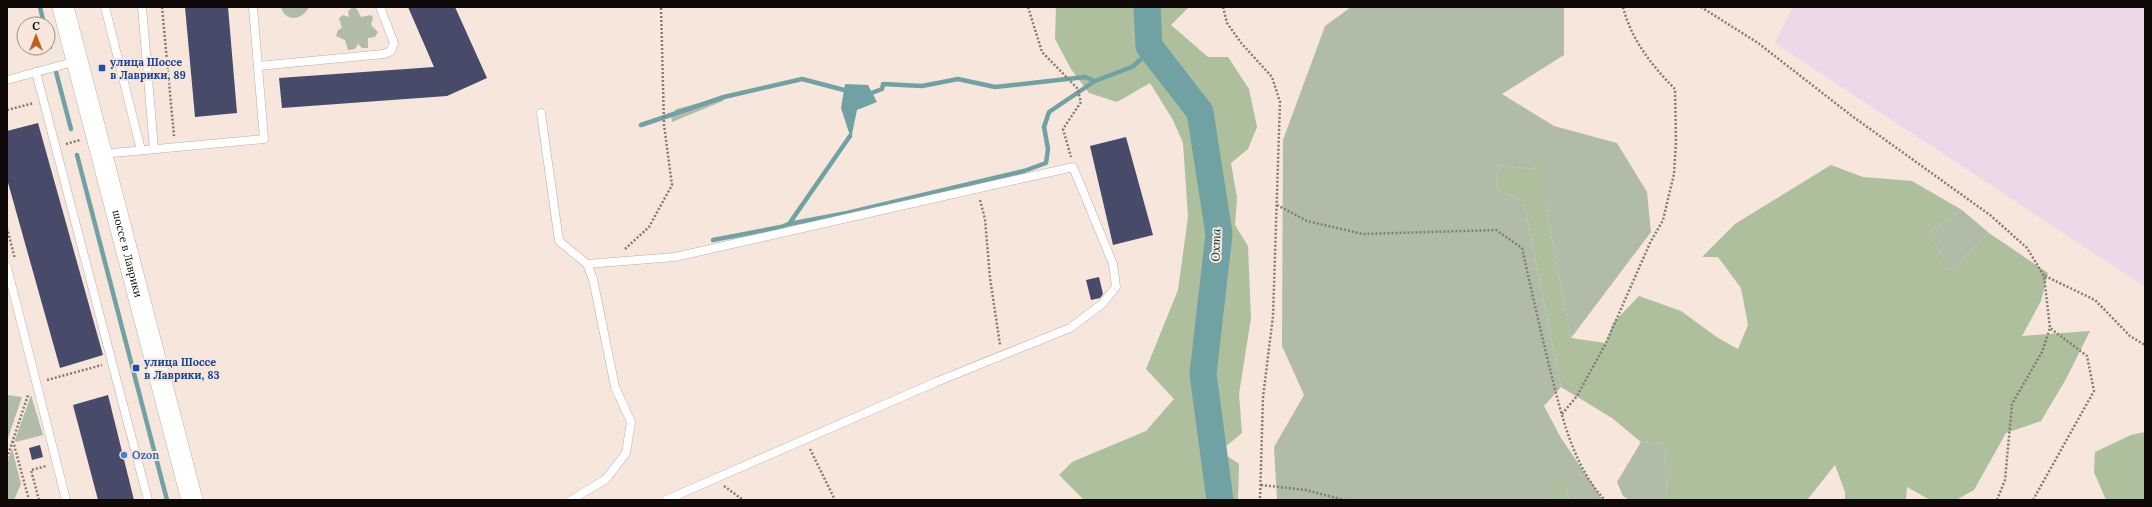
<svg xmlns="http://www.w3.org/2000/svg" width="2152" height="507" font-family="Lora,serif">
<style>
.industrial{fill:#ebd9ea}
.green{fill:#b1bca8}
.forest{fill:#adbf9c}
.water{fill:#71a2a3}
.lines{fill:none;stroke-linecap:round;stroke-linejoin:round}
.stream{stroke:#71a2a3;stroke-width:4.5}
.river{stroke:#71a2a3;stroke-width:27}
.building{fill:#484a6a}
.service-casing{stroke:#beaea5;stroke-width:9}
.tertiary-casing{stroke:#beaea5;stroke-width:22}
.path{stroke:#857b74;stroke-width:2.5;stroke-dasharray:2 2;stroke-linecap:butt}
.service{stroke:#fff;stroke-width:8}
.tertiary{stroke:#fff;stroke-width:21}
.transit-dot{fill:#1a4fb4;stroke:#f6e6dc;stroke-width:1.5}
.shop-dot{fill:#3f7fe0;stroke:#f6e6dc;stroke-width:1.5}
.labels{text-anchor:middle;stroke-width:4;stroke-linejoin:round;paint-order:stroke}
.transit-label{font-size:11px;font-weight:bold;fill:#164399;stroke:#f6e6dc;text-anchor:start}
.street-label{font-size:11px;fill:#0f0a07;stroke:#f6e6dc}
.shop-label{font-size:11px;font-weight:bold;fill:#366cbe;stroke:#f6e6dc;text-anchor:start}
.water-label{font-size:12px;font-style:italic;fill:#003233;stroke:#f6e6dc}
</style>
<rect width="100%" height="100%" fill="#f6e6dc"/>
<path class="industrial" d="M1793 7H2145V287L1775 43Z"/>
<g class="green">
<path d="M281 7H309C303 20 285 23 281 7Z"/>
<path d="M353 7 357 9 361 17 371 15 373 18 371 25 378 32 375 37 368 38V48H362L358 44 355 49 348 50 345 40 336 36 338 30 342 28 339 18 343 15 349 17 348 11Z"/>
<path d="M1351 7H1564V55L1502 94 1554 126 1617 143 1647 192 1651 232 1571 338 1545 203V157L1532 169 1499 165 1496 189 1524 202 1561 387 1544 406 1561 438 1603 500H1569L1565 484 1550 496 1551 500H1277L1274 447 1304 395 1282 346 1283 140 1325 26Z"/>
<path d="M724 97 723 101 672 122 671 115 676 109Z"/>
<path d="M1962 210 1989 233 1950 270 1929 232Z"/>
<path d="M7 395 22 397 7 441Z"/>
<path d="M31 395 43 435 16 442 15 440Z"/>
<path d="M1641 442 1665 444 1667 500H1629L1623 496 1617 482Z"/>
<path d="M12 448 21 484 14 500H7V465Z"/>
</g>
<g class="forest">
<path d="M1056 7H1189L1171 25 1208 57H1228L1249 89 1257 127 1248 149 1231 163 1237 198 1235 225 1248 246 1251 318 1239 394 1242 433 1220 451 1239 464 1238 500H1084L1059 475 1072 462 1146 431 1174 399 1146 369 1178 290 1188 217 1183 143 1173 120 1150 83 1117 102 1089 93 1071 69 1055 39Z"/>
<path d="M1545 156V203L1571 338 1606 343 1613 323 1639 296 1681 311 1718 338 1738 349 1748 325 1741 288 1718 257H1702L1735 224 1831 165 1863 177 1912 181 1962 210 1929 232 1950 270 1989 233 2048 273 2041 301 2022 336 2090 331 2066 379 2041 421 2006 433 1974 490 1956 500H1930L1907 487 1906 500H1845V492L1835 465 1807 500H1667L1665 444 1641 442 1612 418 1561 387 1524 202 1496 189 1499 165 1532 169Z"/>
<path d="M2145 432V500H2106L2094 472 2095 452 2131 435Z"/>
<path d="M1558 476 1565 484 1569 500H1551L1550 496Z"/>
</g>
<path class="water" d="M845 84 868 85 877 102 857 110 851 139 841 108Z"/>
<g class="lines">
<g class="stream">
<path d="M40 7 44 24"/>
<path d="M48 40 50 47"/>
<path d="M56 72 71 129"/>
<path d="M869 94 882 89 883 84 922 86 958 79 995 87 1085 77 1095 81"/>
<path d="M641 125 724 97 802 79 848 91"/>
<path d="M77 155 167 500"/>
<path d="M789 224 847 213 1024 171 1046 163 1048 149 1044 127 1049 112 1095 81 1132 67 1141 59 1154 53"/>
<path d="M713 240 781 227 789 224 850 136"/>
</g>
<path class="river" d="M1147 7 1149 46 1200 112 1219 234 1203 374 1220 500"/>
</g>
<g class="building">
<path d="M185 7H228L237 113 195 117Z"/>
<path d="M408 7H455L487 78 447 96 282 108 279 78 434 67Z"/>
<path d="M38 123 103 355 60 368 7 179V131Z"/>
<path d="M1126 137 1153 235 1113 245 1090 146Z"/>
<path d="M1099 277 1103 294 1100 298 1091 300 1086 280Z"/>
<path d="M108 395 134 500H98L73 405Z"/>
<path d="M40 445 43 457 32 460 29 448Z"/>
</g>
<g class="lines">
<g class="service-casing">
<g id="service">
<path d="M105 7 141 150"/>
<path d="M142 7 154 149"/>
<path d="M258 66 384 54 391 51 394 43 380 7"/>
<path d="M36 72 148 500"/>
<path d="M7 80 77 61"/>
<path d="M541 113 559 241 587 264 675 257 1073 167 1113 264 1116 287 1102 304 1070 328 936 382 666 500"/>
<path d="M102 154 264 139 253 7"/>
<path d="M7 267 66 500"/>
<path d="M571 500 606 479 626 453 631 422 615 387 593 279 587 264"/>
</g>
</g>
<g class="tertiary-casing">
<g id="tertiary">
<path id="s1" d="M63 7 192 500"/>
</g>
</g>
<g class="path">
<path d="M162 7 174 136"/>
<path d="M1028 7 1042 52 1077 88 1081 102 1063 129 1071 157"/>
<path d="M1223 7 1227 23 1242 44 1272 77 1280 102 1273 316 1263 397 1260 500"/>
<path d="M1701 7 1758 43 1852 116 1990 215 2027 248 2044 276 2050 328 2042 352 2012 404 2005 480 1997 500"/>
<path d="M7 110 34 103"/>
<path d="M66 144 80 140"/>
<path d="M980 200 985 219 990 278 1000 345"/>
<path d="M1277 205 1307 221 1363 234 1496 230 1522 248C1531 288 1540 329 1550 369 1561 413 1573 467 1605 500"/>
<path d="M7 228 15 259"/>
<path d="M625 249 649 227 672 185 664 125 661 7"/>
<path d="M2045 276 2095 300 2130 336 2145 345"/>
<path d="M47 380 102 365"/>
<path d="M1562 414 1577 396 1606 343 1650 243 1663 220 1674 174 1676 142 1675 89C1652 66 1631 39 1623 7"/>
<path d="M13 441 29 500"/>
<path d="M810 449 835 500"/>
<path d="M7 458 28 395"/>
<path d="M1261 485 1306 490 1344 500"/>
<path d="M724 486 743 500"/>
<path d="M39 500 31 470 46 466"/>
<path d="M2033 500 2094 391 2087 356 2050 328"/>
</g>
<use href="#service" class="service"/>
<use href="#tertiary" class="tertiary"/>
</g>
<g class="transit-dot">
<rect x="98" y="64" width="8" height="8" rx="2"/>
<rect x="132" y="364" width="8" height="8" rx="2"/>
</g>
<circle class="shop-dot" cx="124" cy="455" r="4"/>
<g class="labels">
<g class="transit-label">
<text x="110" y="66">улица Шоссе<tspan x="110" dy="13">в Лаврики, 89</tspan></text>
<text x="144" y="366">улица Шоссе<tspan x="144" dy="13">в Лаврики, 83</tspan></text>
</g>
<g class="street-label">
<text dy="4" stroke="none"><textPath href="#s1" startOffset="255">шоссе в Лаврики</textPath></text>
</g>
<g class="shop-label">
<text x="132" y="459">Ozon</text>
</g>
<g class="water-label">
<text transform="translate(1216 245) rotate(-88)" y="4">Охта</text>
</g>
</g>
<rect width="2152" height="507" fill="none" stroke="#0f0a07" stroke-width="16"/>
<g transform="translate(36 36)"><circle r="19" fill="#f6e6dc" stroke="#9a8e87"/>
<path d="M0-3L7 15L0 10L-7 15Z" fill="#c0601a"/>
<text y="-6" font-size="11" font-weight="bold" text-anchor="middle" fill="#0f0a07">С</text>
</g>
</svg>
